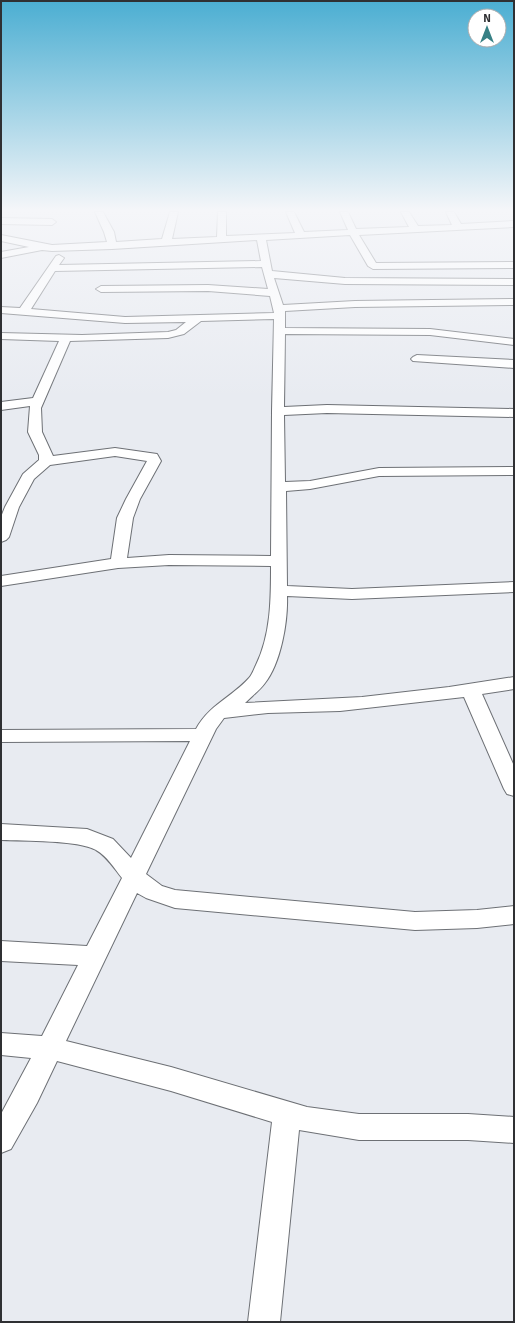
<svg xmlns="http://www.w3.org/2000/svg" width="515" height="1323" font-family="Signika,sans-serif">
<style>
.lines{fill:none;stroke-linecap:round;stroke-linejoin:round}
.minor-casing{stroke:#6d7075;stroke-width:2}
.minor{fill:#fff;fill-rule:evenodd}
</style>
<rect width="100%" height="100%" fill="#e8ebf1"/>
<g class="lines">
<g class="minor-casing">
<g id="minor">
<path d="M95 212H103L114 232 116 242 162 239 170 212H178L172 239 217 237 218 212H226V236L295 233 286 212H294L304 232 348 230 340 212H348L356 229 409 227 401 212H409L418 226 452 225 446 212H454L461 224 514 221V227L359 235 376 263 514 262V268L373 269 368 266 350 235 266 240 272 271 345 278 514 279V285L345 284 274 278 283 305 355 301 514 299V305L355 307 285 311V328L430 329 514 339V345L430 335 285 334 284 407 327 405 514 409V417L327 413 284 415 285 482 310 481 379 468 514 467V475L379 476 310 489 286 491 287 586 352 589 514 582V592L352 599 287 596C288 621 281 663 265 683 260 690 252 696 245 703L362 697 449 687 514 677V689L482 694 514 766V796L507 794 504 789 464 697 340 711 268 713 224 718 216 729 146 874 162 886 175 890 415 912 477 910 514 906V924L477 928 415 930 175 908 146 898 137 893 66 1041 171 1067 307 1107 359 1114H468L514 1117V1143L468 1140H359L299 1130 280 1322H248L272 1122 171 1091 57 1061 37 1103 11 1149 1 1153V1114L31 1058 1 1055V1033L42 1036 78 965 1 961V941L87 946 122 878C114 868 107 856 96 850 79 840 23 841 1 840V824L87 829 113 839 131 858 190 741 1 742V730L196 729C209 705 232 697 249 678 252 675 254 669 256 665 271 634 271 599 271 566L169 565 118 568 1 586V576L111 559 117 518 126 499 147 461 115 456 50 465 34 479 19 507 9 537 6 540 1 542V517L5 507 23 474 39 460V455L28 432 30 406 1 410V402L33 398 59 341 1 339V333L82 335 168 332 176 330 186 322 125 323 1 313V307L20 308 56 256 59 255 64 258 59 265 261 261 257 240 112 249 52 251 42 250 1 258V252L29 247 1 241V235L52 245 107 242 104 232ZM262 267 268 289 208 285 101 286 96 289 101 292 208 291 270 296 274 313 125 317 31 309 55 271ZM274 319 272 411 271 556 169 555 127 558 133 518 140 499 161 461 157 454 115 448 53 456 42 432 41 408 70 341 168 338 184 334 201 321Z"/>
<path d="M1 218 52 219 56 222 52 225 1 224Z"/>
<path d="M417 355 514 360V368L413 361 411 359 413 357Z"/>
</g>
</g>
<use href="#minor" class="minor"/>
</g>
<linearGradient id="sky" x2="0" y2="1"><stop stop-color="#4baed2"/><stop offset="0.53" stop-color="#f5f6f9"/><stop offset="1" stop-color="#f5f6f9" stop-opacity="0"/></linearGradient>
<rect width="515" height="397" fill="url(#sky)"/>
<rect width="515" height="1323" fill="none" stroke="#2f3033" stroke-width="4"/>
<g transform="translate(487 28)"><circle r="19" fill="#ffffff" stroke="#acacad"/>
<path d="M0-3L7 15L0 10L-7 15Z" fill="#378085"/>
<text y="-6" font-size="11" font-weight="bold" text-anchor="middle" fill="#2f3033">N</text>
</g>
</svg>
